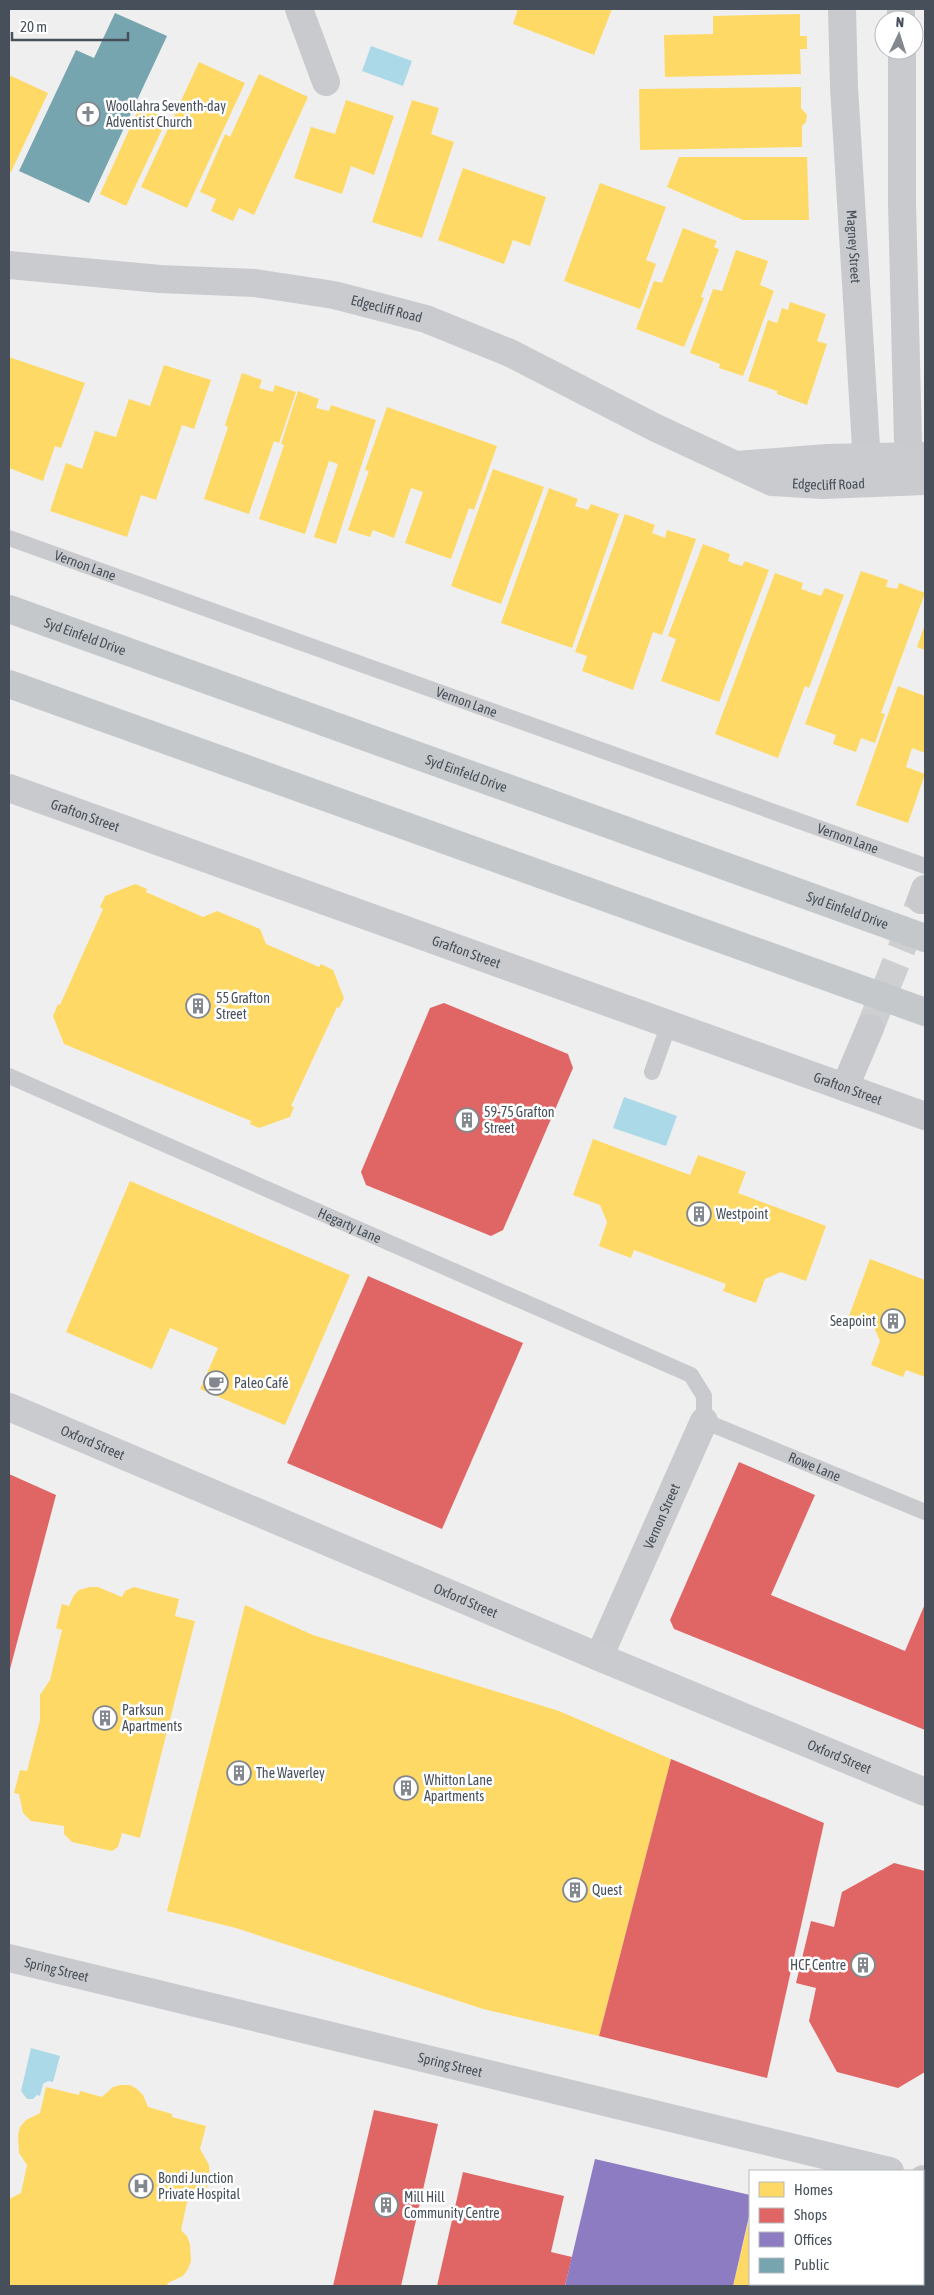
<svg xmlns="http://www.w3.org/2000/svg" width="934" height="2295" font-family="'Asap Condensed',sans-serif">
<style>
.water{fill:#acd9e8}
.homes{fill:#ffd966}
.shops{fill:#e06666}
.offices{fill:#8e7cc3}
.public{fill:#76a5af}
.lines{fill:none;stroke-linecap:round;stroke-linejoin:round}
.street-tunnel{stroke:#cdcfd1;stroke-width:28;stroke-dasharray:28 14;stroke-linecap:butt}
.lane{stroke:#c9cacd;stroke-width:16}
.street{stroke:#c9cacd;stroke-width:28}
.secondary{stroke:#cacbce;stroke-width:28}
.primary{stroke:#c5c8cb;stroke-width:28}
.labels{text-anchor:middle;stroke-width:5;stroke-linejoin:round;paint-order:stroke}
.poi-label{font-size:14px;fill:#47505a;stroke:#fff;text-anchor:start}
.street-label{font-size:14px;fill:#47505a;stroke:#fff}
</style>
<rect width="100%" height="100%" fill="#efefef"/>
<g class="water">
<path d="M371 46 412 61 403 86 362 71Z"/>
<path d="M624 1097 677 1116 666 1146 613 1128Z"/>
<path d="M31 2048 60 2056 53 2082 48 2081 43 2084 40 2096 37 2095 33 2099H27L21 2091Z"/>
</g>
<g class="homes">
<path d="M518 9H612L594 55 513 24Z"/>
<path d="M800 14V36H807V49H800L801 74 665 77 664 35 713 34V16Z"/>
<path d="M199 62 245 83 187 208 141 187Z"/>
<path d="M259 74 308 97 254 215 239 208 233 221 211 211 216 199 200 192 225 134 230 137Z"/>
<path d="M9 75 48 93 11 172 9 171Z"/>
<path d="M801 87V108L807 115 806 122 802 126V147L640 150 639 89Z"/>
<path d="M346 100 394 116 374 175 351 166 342 194 294 178 311 127 335 134Z"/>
<path d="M412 100 439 108 431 134 454 142 422 238 372 222Z"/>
<path d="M140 106 167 119 126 206 100 194Z"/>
<path d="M679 157H807L809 220H743L667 187Z"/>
<path d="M463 168 546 197 530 246 513 240 504 264 438 240Z"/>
<path d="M600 183 666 207 646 260 656 264 640 309 564 281Z"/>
<path d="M683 228 717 241 714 247 719 249 701 297 704 298 684 347 636 329 654 281 662 283Z"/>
<path d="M736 250 768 261 760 285 774 291 743 376 719 368 720 364 690 353 713 289 722 291Z"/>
<path d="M790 302 826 314 817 341 827 344 807 405 777 394V391L748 381 768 320 777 323 782 308 788 310Z"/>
<path d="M9 357 85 383 61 448 55 446 43 481 9 468Z"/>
<path d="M164 365 211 380 194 429 182 425 156 500 141 495 127 537 50 511 66 463 82 469 95 431 116 437 129 399 150 406Z"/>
<path d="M242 373 262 380 259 388 273 392 275 385 296 392 279 443 274 441 249 514 204 499 228 427 225 425Z"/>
<path d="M298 391 319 399 316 408 329 411 331 405 376 420 336 544 314 537 338 464 329 461 305 534 259 519 284 445 281 444Z"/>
<path d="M387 407 497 446 474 510 469 508 451 559 405 543 423 492 411 488 394 538 373 530 370 537 348 530 369 471 365 470Z"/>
<path d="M493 469 544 487 501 604 451 586Z"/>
<path d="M549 488 578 499 575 506 588 510 591 504 619 514 572 648 501 623Z"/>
<path d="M625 514 655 525 652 533 660 536 665 538 667 530 696 539 662 635 653 632 633 690 582 671 587 656 575 652Z"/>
<path d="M703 544 730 554 728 561 735 564 742 566 745 561 769 570 719 702 661 681 676 639 668 636Z"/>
<path d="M861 571 888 580 886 587 897 589 899 583 925 593 881 713 885 714 875 743 861 738 856 752 833 744 836 735 805 724Z"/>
<path d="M775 573 803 583 801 589 821 596 825 588 844 595 809 688 805 686 778 758 715 734Z"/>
<path d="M925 624V650L917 647Z"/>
<path d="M898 686 925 696V753L912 748 906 767 925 774 908 823 856 805Z"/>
<path d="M135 884 147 889 146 892 203 917 217 911 260 929 266 944 319 967 321 964 333 970 344 998 339 1008 337 1007 291 1106 294 1107 290 1117 259 1128 250 1124 251 1121 64 1044 53 1016 58 1004 60 1005 103 909 100 907 105 896Z"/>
<path d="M593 1139 690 1175 698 1155 746 1172 738 1193 826 1226 806 1281 781 1272 765 1279 756 1303 723 1291 726 1284 634 1250 631 1258 599 1246 607 1222 600 1205 573 1195Z"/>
<path d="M130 1181 350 1275 285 1425 200 1389 218 1348 170 1328 152 1369 66 1332Z"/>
<path d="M870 1259 925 1280V1377L906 1370 903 1377 871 1365 880 1341 873 1325 849 1316Z"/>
<path d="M90 1587H98L122 1597 125 1591 134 1587 179 1599 175 1616 195 1621 140 1838 122 1833 118 1847 112 1851 72 1842 64 1834V1826L31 1821 23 1813 19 1794 14 1793 20 1770 27 1771 40 1720V1695L50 1680 62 1630 56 1628 62 1604 69 1606 74 1595 79 1590Z"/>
<path d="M245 1605 313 1635 559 1711 671 1759 599 2036 483 2009 236 1928 167 1911Z"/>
<path d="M121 2085H130L137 2089 143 2095 148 2107 172 2114V2117L206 2126 200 2149 209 2165 210 2182 201 2196 187 2202 181 2230 187 2236 190 2244 191 2261 188 2269 183 2276 168 2283 167 2286H9V2199L21 2193 27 2165 19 2153 18 2135 20 2127 26 2120 40 2113 46 2087 79 2095 80 2091 102 2097 113 2087Z"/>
<path d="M750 2215V2284H903V2286H733Z"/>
</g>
<g class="shops">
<path d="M444 1003 568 1054 573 1068 503 1230 491 1236 366 1185 361 1172 430 1008Z"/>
<path d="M368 1276 523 1343 442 1529 287 1463Z"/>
<path d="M739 1462 815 1495 771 1595 905 1651 925 1604V1730L674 1629 670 1620Z"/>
<path d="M9 1474 56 1495 9 1673Z"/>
<path d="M671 1759 824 1823 767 2078 599 2036Z"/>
<path d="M894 1863 925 1871V2072L898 2088 837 2072 809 2021 816 1988 796 1983 811 1921 834 1927 842 1892Z"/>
<path d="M374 2110 438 2124 401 2286H333Z"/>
<path d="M463 2172 564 2196 551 2252 572 2257 565 2286H437Z"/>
</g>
<path class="offices" d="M595 2159 750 2195V2212L733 2286H565Z"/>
<path class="public" d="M115 13 167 36 89 203 19 171 76 50 94 58Z"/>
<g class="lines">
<path class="street-tunnel" d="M870 1028 921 900"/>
<g class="lane">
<path id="s1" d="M9 538 925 866"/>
<path d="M652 1072 669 1024"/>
<path id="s2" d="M9 1076 691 1375 704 1396V1421L925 1512"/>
</g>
<g class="street">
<path d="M299 9 326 82"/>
<path id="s3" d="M842 9 844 87 868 480"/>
<path d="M901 9V20"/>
<path d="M902 50V203L909 481"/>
<path id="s4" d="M9 788 925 1116"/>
<path d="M921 900 925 889"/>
<path d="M845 1087 870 1028"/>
<path id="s5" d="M599 1657 704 1421"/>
<path id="s6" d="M9 1958 890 2171"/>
<path d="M923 2179 925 2180"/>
</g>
<g class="secondary">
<path id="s7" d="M9 265 160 279 255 283 334 295 426 319 510 353 656 428 772 482 823 485 925 481"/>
<path d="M737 465 827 458 925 456"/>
<path id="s8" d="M9 1407 599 1657 925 1792"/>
</g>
<g class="primary">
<path id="s9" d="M9 609 925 938"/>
<path d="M9 684 925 1012"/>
</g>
</g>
<defs>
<g id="church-ring" transform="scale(1.25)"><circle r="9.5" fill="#fff" stroke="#82888e" stroke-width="1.5"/><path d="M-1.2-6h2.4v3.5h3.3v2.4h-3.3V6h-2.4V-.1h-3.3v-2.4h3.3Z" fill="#82888e"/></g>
<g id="building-ring" transform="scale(1.25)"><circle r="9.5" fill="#fff" stroke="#82888e" stroke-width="1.5"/><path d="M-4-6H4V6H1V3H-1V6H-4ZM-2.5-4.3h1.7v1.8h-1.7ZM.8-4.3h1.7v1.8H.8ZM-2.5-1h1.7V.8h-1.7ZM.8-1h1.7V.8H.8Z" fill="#82888e"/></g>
<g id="cafe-ring" transform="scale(1.25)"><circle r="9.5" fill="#fff" stroke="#82888e" stroke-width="1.5"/><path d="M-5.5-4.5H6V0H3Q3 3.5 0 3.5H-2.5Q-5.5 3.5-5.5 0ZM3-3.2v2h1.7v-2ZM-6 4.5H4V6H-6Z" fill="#82888e"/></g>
<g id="hospital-ring" transform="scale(1.25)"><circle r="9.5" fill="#fff" stroke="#82888e" stroke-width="1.5"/><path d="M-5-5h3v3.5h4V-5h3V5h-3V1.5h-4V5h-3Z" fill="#82888e"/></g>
</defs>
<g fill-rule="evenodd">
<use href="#church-ring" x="88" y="114"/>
<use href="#building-ring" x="198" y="1006"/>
<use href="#building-ring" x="467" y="1120"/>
<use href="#building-ring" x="699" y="1214"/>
<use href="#building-ring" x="893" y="1321"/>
<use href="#cafe-ring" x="216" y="1383"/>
<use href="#building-ring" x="105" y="1718"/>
<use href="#building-ring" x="239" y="1773"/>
<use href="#building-ring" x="406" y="1788"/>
<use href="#building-ring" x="575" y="1890"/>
<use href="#building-ring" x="863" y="1965"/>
<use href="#hospital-ring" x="141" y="2186"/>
<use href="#building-ring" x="386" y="2205"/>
</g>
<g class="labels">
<g class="poi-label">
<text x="106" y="111">Woollahra Seventh-day<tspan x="106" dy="16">Adventist Church</tspan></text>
<text x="216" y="1003">55 Grafton<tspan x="216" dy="16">Street</tspan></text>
<text x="484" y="1117">59-75 Grafton<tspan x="484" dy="16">Street</tspan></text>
<text x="716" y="1219">Westpoint</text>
<text x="876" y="1326" text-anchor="end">Seapoint</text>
<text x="234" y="1388">Paleo Café</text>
<text x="122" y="1715">Parksun<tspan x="122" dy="16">Apartments</tspan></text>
<text x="256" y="1778">The Waverley</text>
<text x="424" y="1785">Whitton Lane<tspan x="424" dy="16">Apartments</tspan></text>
<text x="592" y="1895">Quest</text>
<text x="846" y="1970" text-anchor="end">HCF Centre</text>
<text x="158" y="2183">Bondi Junction<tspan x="158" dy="16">Private Hospital</tspan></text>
<text x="404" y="2202">Mill Hill<tspan x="404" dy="16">Community Centre</tspan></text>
</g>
<g class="street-label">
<text dy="5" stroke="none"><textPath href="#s3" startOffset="238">Magney Street</textPath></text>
<text dy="5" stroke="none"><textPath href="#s7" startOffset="381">Edgecliff Road</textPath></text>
<text dy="5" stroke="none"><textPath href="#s7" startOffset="861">Edgecliff Road</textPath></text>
<text dy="5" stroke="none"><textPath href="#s1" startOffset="81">Vernon Lane</textPath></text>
<text dy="5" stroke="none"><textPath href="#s9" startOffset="81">Syd Einfeld Drive</textPath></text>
<text dy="5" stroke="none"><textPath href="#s1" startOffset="486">Vernon Lane</textPath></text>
<text dy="5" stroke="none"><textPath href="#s9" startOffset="486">Syd Einfeld Drive</textPath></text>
<text dy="5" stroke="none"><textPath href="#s4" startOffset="81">Grafton Street</textPath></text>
<text dy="5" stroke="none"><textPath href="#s1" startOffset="891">Vernon Lane</textPath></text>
<text dy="5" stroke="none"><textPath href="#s9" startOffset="891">Syd Einfeld Drive</textPath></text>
<text dy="5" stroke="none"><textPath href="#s4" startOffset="486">Grafton Street</textPath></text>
<text dy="5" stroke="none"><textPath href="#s4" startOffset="891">Grafton Street</textPath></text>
<text dy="5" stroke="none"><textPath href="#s2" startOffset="372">Hegarty Lane</textPath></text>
<text dy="5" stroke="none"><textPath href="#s8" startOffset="91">Oxford Street</textPath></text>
<text dy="5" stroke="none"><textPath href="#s2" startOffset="914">Rowe Lane</textPath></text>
<text dy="5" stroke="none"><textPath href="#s5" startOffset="154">Vernon Street</textPath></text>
<text dy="5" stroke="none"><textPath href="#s8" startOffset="496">Oxford Street</textPath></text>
<text dy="5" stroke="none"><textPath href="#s8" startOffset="901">Oxford Street</textPath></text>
<text dy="5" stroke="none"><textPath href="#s6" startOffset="49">Spring Street</textPath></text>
<text dy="5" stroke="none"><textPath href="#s6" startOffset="454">Spring Street</textPath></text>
</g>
</g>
<rect width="934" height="2295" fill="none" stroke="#47505a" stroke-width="20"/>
<rect x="749" y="2170" width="175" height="115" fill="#ffffff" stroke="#b5b9bd"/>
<rect x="759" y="2182" width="25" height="15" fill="#ffd966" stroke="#b5b9bd"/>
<text x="794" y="2195" font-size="15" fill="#47505a">Homes</text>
<rect x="759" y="2208" width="25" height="15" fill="#e06666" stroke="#b5b9bd"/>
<text x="794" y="2220" font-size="15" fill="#47505a">Shops</text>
<rect x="759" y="2232" width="25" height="15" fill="#8e7cc3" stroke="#b5b9bd"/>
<text x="794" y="2245" font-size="15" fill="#47505a">Offices</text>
<rect x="759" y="2258" width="25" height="15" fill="#76a5af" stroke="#b5b9bd"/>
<text x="794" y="2270" font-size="15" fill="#47505a">Public</text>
<g transform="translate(899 35) rotate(4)"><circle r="24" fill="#ffffff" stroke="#b5b9bd"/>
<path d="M0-4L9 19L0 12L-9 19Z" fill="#82888e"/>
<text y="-8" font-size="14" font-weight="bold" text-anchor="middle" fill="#47505a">N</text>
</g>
<path d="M12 32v8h116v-8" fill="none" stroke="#47505a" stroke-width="2.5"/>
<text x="20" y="32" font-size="15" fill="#47505a" stroke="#ffffff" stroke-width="4" paint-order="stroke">20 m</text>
</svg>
